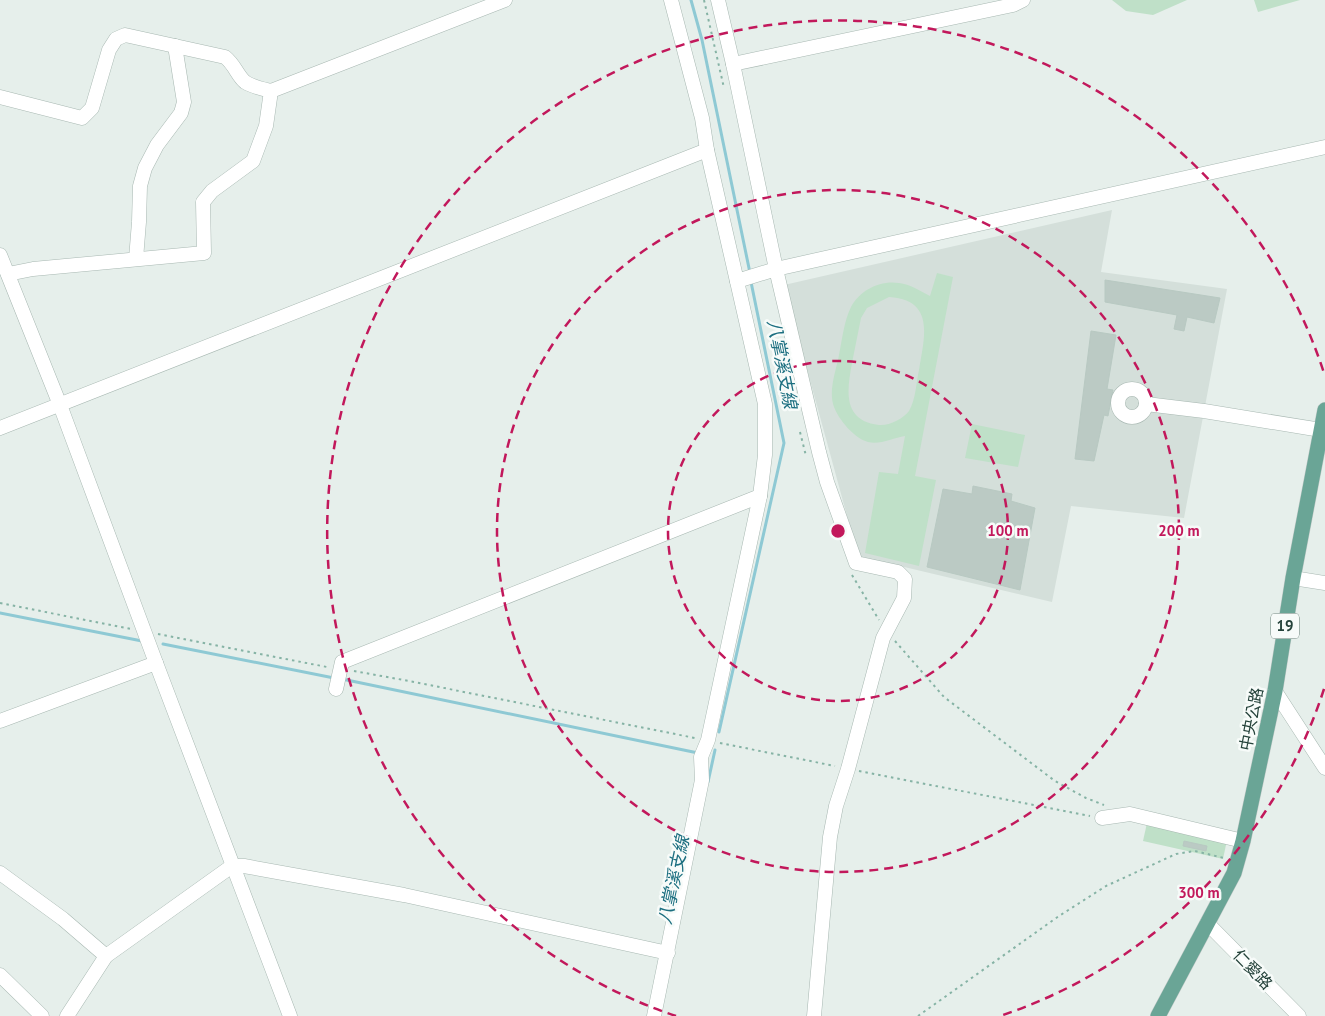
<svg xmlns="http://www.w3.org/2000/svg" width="1325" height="1016" font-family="'PT Sans','Noto Sans TC',sans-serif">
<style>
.built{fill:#d4dfda}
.green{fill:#bfe0c8;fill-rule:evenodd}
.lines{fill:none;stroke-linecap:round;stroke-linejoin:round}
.stream{stroke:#8ec9d4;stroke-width:3}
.building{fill:#bbcac4;stroke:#b8c9c2}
.minor-casing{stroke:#a8b8b2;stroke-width:15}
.major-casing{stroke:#c2cac8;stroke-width:16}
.path{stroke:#86b3a5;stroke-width:2;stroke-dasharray:2.5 4;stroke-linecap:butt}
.minor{stroke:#fff;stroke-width:14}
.major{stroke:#6aa596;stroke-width:15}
.ring{fill:none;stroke:#c2185b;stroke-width:2.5;stroke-dasharray:9 6}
.labels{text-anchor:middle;stroke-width:5;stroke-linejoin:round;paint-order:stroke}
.shield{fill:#f7fbf9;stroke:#637a73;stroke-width:1}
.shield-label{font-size:15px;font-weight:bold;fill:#24423a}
.street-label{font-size:16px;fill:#24423a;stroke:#f7fbf9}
.water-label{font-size:18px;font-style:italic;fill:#1c6f80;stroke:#f7fbf9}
.centre{fill:#c2185b;stroke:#f7fbf9;stroke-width:2.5}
.ring-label{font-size:15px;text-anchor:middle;font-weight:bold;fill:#c2185b;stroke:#f7fbf9;stroke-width:5;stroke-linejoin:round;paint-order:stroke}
</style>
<rect width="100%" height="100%" fill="#e6efeb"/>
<path class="built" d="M1112 210 1101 272 1227 289 1184 518 1071 506 1052 602 858 556 784 285Z"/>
<g class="green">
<path d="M1112 0H1187L1153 15 1126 11Z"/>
<path d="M1254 0H1300L1258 12Z"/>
<path d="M937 273 953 277 915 476 936 480 919 566 865 553 879 472 898 474 905 436C893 438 880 445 868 442 854 438 839 420 834 407 828 391 836 371 839 355 842 340 844 321 851 307 860 290 880 280 899 283 910 284 920 291 930 296ZM889 297C936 300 924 338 919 370 916 383 916 399 909 411 903 419 889 426 879 425 842 421 847 390 852 363 855 348 858 333 861 318L867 308Z"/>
<path d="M972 424 1025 435 1018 467 965 458Z"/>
<path d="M1147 823 1227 840 1223 859 1143 841Z"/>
</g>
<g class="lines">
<g class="stream">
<path d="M691 0 702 40 750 273"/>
<path d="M0 613 142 641"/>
<path d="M163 644 334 678"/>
<path d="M342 679 698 753"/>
<path d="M719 732 784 443 751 282"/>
<path d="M708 782 715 750"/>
</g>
</g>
<g class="building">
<path d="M1105 280 1220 298 1214 323 1187 317 1184 331 1174 329 1177 315 1105 302Z"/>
<path d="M1091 331 1116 335 1107 389 1113 390 1108 416 1104 415 1094 461 1075 459Z"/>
<path d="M973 486 1012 494 1011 501 1035 508 1020 590 927 567 943 489 972 494Z"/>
<path d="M1184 841 1207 846 1206 851 1183 846Z"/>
</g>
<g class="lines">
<g class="minor-casing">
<g id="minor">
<path d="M718 0 733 64 776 269 819 452 827 482 856 563 898 572 905 579 904 598 883 638 848 769 836 806 830 837 814 1016"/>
<path d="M733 64 1013 5 1023 0"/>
<path d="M0 97 82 118 92 108 109 50 116 39 125 35 225 57C235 65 237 75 245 82 253 87 263 89 271 91"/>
<path d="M0 255 60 405 156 663 290 1016"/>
<path d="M136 259 139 222 140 186 145 168 157 145 181 113 184 102 175 46"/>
<path d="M8 274 33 269 204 253 203 202 212 191 253 161 266 126 271 91 505 0"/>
<path d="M737 281 776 269 1325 147"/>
<circle cx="1132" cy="403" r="14"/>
<path d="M1146 404 1204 411 1321 430"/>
<path d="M0 428 707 150"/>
<path d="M1293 578 1325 583"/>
<path d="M336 689 342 662 760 496"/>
<path d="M1275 691 1325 768"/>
<path d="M0 721 156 663"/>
<path d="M1102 818 1130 814 1243 841"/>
<path d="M0 873 63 919 106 956"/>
<path d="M1207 923 1299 1016"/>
<path d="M0 975 42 1016"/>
<path d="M67 1016 106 956 232 866H244L404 895 668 953"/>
<path d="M654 1016 702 780 701 757 708 740 760 496 765 455V404L707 150 702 118 671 0"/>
</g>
</g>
<g class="major-casing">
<path id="major" d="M1158 1016 1234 873 1243 841 1275 691 1293 578 1325 410"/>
</g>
<g class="path">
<path d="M704 0 724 88"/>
<path d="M800 432 806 456"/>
<path d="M852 575 879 620"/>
<path d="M0 603 131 629"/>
<path d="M158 634 327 667"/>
<path d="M895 641 944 697 1055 781 1086 798 1104 805"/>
<path d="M354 671 409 681 695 738"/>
<path d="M720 743 835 766"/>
<path d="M859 771 1090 816"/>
<path d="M918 1016 1059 916 1106 886 1176 854 1195 851 1224 858"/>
</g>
<use href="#minor" class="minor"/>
<use href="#major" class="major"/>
</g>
<g class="ring">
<circle cx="838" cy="531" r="170"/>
<circle cx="838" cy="531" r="341"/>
<path d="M1324 689A511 511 0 0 1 1000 1016M676 1016A511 511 0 1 1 1324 373"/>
</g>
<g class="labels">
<rect class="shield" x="1271" y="613.5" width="28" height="25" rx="4"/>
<g class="shield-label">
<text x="1285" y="631">19</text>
</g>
<g class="street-label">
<text transform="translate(1251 719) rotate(-79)" y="6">中央公路</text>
<text transform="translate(1253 969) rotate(46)" y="6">仁愛路</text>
</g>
<g class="water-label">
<text transform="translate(782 364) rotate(79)" y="6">八掌溪支線</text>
<text transform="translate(674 880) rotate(-78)" y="6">八掌溪支線</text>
</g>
</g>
<circle cx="838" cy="531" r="8" class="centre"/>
<g class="ring-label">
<text x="1008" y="536">100 m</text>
<text x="1179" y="536">200 m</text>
<text x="1199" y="898">300 m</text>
</g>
</svg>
